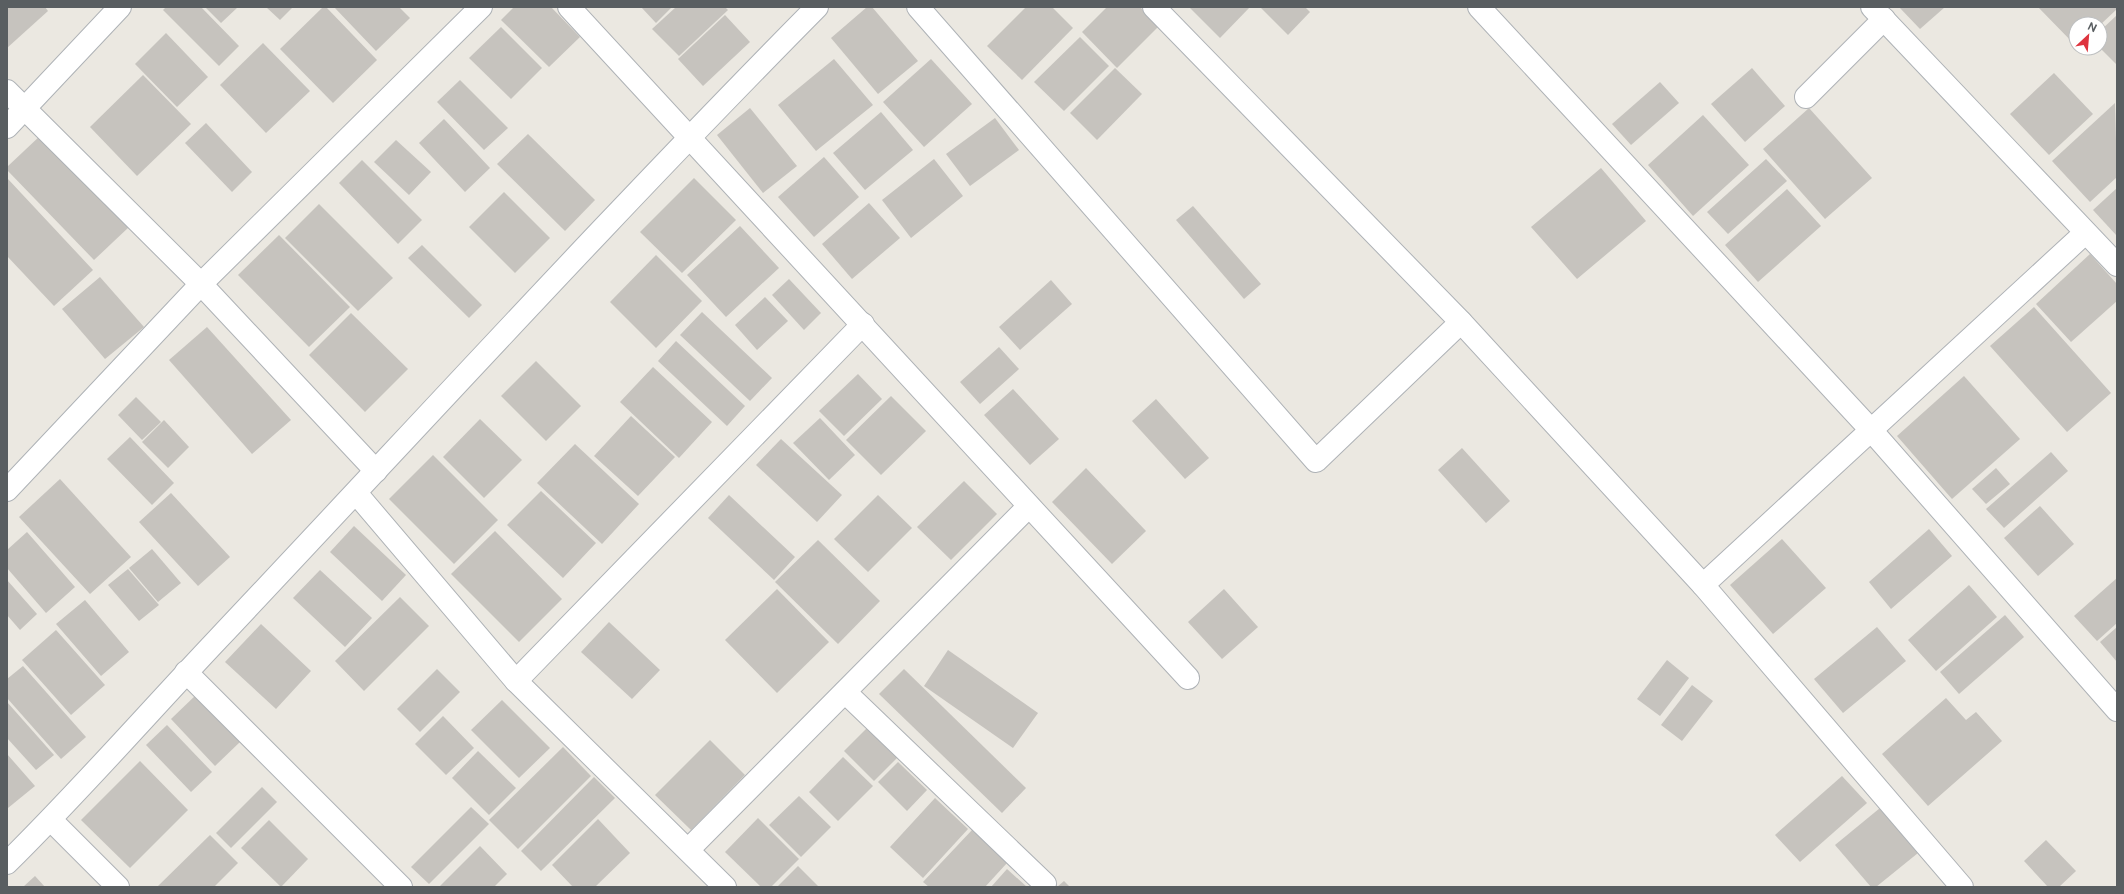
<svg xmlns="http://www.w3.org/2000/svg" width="2124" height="894" font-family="'Public Sans',sans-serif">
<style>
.building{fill:#c6c3be}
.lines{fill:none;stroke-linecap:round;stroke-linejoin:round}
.street-casing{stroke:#aeb2b6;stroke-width:24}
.street{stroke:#fff;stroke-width:22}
</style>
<rect width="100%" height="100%" fill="#ebe8e1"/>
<g class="building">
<path d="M7 7H45L48 11 7 48Z"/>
<path d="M166 7H201L239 46 219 66 163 10Z"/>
<path d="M205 7H238L221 23Z"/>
<path d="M266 7H293L280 20Z"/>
<path d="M323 7H326L377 60 333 103 280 49Z"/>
<path d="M334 7H399L410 18 376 51Z"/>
<path d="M514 7H551L580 37 549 67 501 20Z"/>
<path d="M641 7H672L656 23Z"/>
<path d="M676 7H725L728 10 679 56 652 29Z"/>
<path d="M867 7H872L918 61 878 94 831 38Z"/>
<path d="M1026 7H1052L1073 28 1022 80 987 46Z"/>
<path d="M1107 7H1140L1159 26 1117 68 1082 32Z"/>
<path d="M1189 7H1250L1220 38Z"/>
<path d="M1260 7H1305L1310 12 1288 35Z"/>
<path d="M1899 7H1945L1920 29Z"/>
<path d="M2038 7H2117V9L2100 25 2076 24V46Z"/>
<path d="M725 15 750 42 703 86 678 59Z"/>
<path d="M2117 15V65L2100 48V31Z"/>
<path d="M501 27 542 68 511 99 469 58Z"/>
<path d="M166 33 208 77 177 107 135 64Z"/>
<path d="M1080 37 1109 66 1064 111 1034 82Z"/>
<path d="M263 43 310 91 266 133 220 85Z"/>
<path d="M834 59 873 105 816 151 778 105Z"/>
<path d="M931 59 972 104 924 147 883 102Z"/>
<path d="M1115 68 1142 94 1097 140 1070 113Z"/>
<path d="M1752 68 1785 106 1745 142 1711 104Z"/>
<path d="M2054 73 2093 114 2049 155 2010 114Z"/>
<path d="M143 75 191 124 137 176 90 127Z"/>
<path d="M460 80 508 128 484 150 437 102Z"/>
<path d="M1660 82 1679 103 1631 145 1612 124Z"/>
<path d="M2115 103 2117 177 2090 202 2052 161Z"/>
<path d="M750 108 797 166 763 193 717 135Z"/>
<path d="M1809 108 1872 178 1825 219 1763 149Z"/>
<path d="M881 112 913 150 865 190 833 153Z"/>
<path d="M1703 115 1749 165 1693 216 1648 165Z"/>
<path d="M995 118 1019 150 970 186 946 154Z"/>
<path d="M444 119 490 168 465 192 419 143Z"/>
<path d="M206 123 252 172 232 192 185 143Z"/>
<path d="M528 134 595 200 565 231 497 164Z"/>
<path d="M41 135 129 227 94 260 7 170V167Z"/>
<path d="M396 140 431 172 409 195 374 162Z"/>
<path d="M824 157 859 197 814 237 778 197Z"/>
<path d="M934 159 963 196 911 238 882 200Z"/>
<path d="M1766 159 1787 181 1728 234 1707 212Z"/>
<path d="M362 160 422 220 398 244 339 183Z"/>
<path d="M1601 168 1646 221 1577 279 1531 227Z"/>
<path d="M7 178 93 270 54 306 7 256Z"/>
<path d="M694 178 736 220 682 273 640 232Z"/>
<path d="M2117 188V236L2093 210Z"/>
<path d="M1787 189 1821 226 1758 282 1725 245Z"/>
<path d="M504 192 550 238 515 273 469 227Z"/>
<path d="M869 203 900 238 852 279 822 244Z"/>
<path d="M319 204 393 278 358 311 285 238Z"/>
<path d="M1193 206 1261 284 1244 299 1176 220Z"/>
<path d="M740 226 779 268 726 317 687 275Z"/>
<path d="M279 235 350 307 309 347 238 275Z"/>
<path d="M422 245 482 305 469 318 408 258Z"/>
<path d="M2090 254 2117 284V301L2071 342 2036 304Z"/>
<path d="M656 255 702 301 656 348 610 302Z"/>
<path d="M100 277 144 327 105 359 62 309Z"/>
<path d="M789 279 821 313 804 330 772 295Z"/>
<path d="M1051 280 1072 304 1020 350 999 327Z"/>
<path d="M765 297 788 321 757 350 735 325Z"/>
<path d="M2034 307 2111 393 2067 432 1990 346Z"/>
<path d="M702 312 772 378 750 401 680 335Z"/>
<path d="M351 313 408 369 365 412 309 355Z"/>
<path d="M207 327 291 420 252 454 169 360Z"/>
<path d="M676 341 745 406 727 426 658 361Z"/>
<path d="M999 347 1019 369 980 404 960 382Z"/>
<path d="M536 361 581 406 546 441 501 396Z"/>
<path d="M653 367 712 422 679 458 620 402Z"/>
<path d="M858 374 882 399 844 436 819 411Z"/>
<path d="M1964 376 2020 439 1952 499 1897 436Z"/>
<path d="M1013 389 1059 439 1030 465 984 415Z"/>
<path d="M891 396 926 431 881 475 846 440Z"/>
<path d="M136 397 161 422 142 440 118 415Z"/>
<path d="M1156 399 1209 458 1185 479 1132 421Z"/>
<path d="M631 416 675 457 638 496 594 456Z"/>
<path d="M820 418 855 455 829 480 793 443Z"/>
<path d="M480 419 522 460 484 498 443 457Z"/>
<path d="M164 420 189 447 168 468 142 442Z"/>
<path d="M130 437 174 483 152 505 107 459Z"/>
<path d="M781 439 842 495 817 522 756 465Z"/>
<path d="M575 444 639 504 602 544 537 483Z"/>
<path d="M1462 448 1510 501 1486 523 1438 470Z"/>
<path d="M2051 452 2068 471 2004 528 1986 509Z"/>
<path d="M433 455 498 520 454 564 389 499Z"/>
<path d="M1086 468 1146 531 1112 564 1052 502Z"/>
<path d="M1996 468 2010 484 1986 504 1972 489Z"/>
<path d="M60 479 131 557 90 594 19 517Z"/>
<path d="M964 481 997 514 951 560 917 527Z"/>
<path d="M541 491 596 543 563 578 507 525Z"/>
<path d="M171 493 230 557 198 586 139 522Z"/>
<path d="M729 495 795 557 774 580 708 518Z"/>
<path d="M878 495 912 528 868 572 834 539Z"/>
<path d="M2040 506 2074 544 2038 576 2004 538Z"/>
<path d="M354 526 406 575 382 601 330 552Z"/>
<path d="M1929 529 1952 556 1891 609 1869 582Z"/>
<path d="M495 531 562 599 519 642 451 574Z"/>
<path d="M27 532 75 587 46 613 7 568V550Z"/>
<path d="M1782 539 1826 588 1773 634 1730 585Z"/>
<path d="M818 540 880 601 838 644 775 582Z"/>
<path d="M152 549 181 583 158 602 129 568Z"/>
<path d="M128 569 159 605 139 621 108 585Z"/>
<path d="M320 570 372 618 345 647 293 598Z"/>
<path d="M2117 578V623L2097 641 2074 616Z"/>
<path d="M7 580 37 614 20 630 7 615Z"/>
<path d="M1969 585 1997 617 1936 671 1908 640Z"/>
<path d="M777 589 829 642 777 693 725 640Z"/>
<path d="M1224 589 1258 627 1222 659 1188 622Z"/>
<path d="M400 597 429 626 364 691 335 661Z"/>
<path d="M85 600 129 652 101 676 56 624Z"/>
<path d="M2005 615 2024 637 1959 694 1940 672Z"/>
<path d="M609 622 660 670 632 699 581 652Z"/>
<path d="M261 624 311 671 276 709 225 662Z"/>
<path d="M1877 627 1906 661 1843 713 1814 679Z"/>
<path d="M2117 627V662L2100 642Z"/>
<path d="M56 630 105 685 71 715 22 660Z"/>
<path d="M948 650 1038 713 1013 748 924 686Z"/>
<path d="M1667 660 1689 678 1660 716 1637 699Z"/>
<path d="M23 666 86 737 61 759 7 698V679Z"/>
<path d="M437 669 460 692 420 732 397 709Z"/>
<path d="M904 669 1026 788 1002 813 879 694Z"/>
<path d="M1692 685 1713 701 1682 741 1661 725Z"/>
<path d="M197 694 241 741 215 766 171 719Z"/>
<path d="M1946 698 1966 720 1976 712 2002 741 1928 806 1882 754Z"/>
<path d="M502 700 550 748 519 778 471 730Z"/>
<path d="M7 702 54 755 36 770 7 738Z"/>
<path d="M443 716 474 748 446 775 415 744Z"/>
<path d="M167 725 212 772 191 792 146 745Z"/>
<path d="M868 727 899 756 874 781 844 751Z"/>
<path d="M710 740 745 775 691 830 655 795Z"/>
<path d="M563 747 591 776 518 849 489 820Z"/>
<path d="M478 751 516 788 489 815 452 778Z"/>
<path d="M7 754 35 786 8 808 7 806Z"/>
<path d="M843 757 873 786 838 821 809 792Z"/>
<path d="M140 761 188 810 130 868 81 820Z"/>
<path d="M898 762 927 790 907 811 878 782Z"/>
<path d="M1842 776 1867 803 1800 862 1775 835Z"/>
<path d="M594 777 615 798 541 871 521 851Z"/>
<path d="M262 787 277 802 231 848 216 833Z"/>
<path d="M799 796 831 827 801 857 769 825Z"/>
<path d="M935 798 968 829 923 878 890 847Z"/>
<path d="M471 807 489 824 429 884 411 867Z"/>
<path d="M1880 808 1918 853 1876 887H1871L1835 845Z"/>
<path d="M758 818 799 859 771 887H761L725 852Z"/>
<path d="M598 819 630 853 595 887H573L552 865Z"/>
<path d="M269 820 308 859 281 887 241 848Z"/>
<path d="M972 830 1007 863 985 887H929L923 882Z"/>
<path d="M210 835 238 863 214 887H159L158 886Z"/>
<path d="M2046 840 2076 871 2059 887H2048L2024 861Z"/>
<path d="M480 846 507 874 494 887H439Z"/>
<path d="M798 866 818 886 817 887H777Z"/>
<path d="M1007 869 1027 887H991Z"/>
<path d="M35 876 45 887H23Z"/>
<path d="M1064 881 1070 887H1057Z"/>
</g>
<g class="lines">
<g class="street-casing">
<g id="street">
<path d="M569 7 1188 678"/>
<path d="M918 7 1316 461 1461 322"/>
<path d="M1154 7 1461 322 1703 585"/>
<path d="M1479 7 1871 430 2117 710"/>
<path d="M1872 7 2117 265"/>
<path d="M7 91 201 284 376 471"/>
<path d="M1806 97 1884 19"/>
<path d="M7 127 120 7"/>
<path d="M7 490 201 284 481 7"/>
<path d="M356 493 516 681 725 887"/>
<path d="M186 672 401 887"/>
<path d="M516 681 863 324"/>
<path d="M845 692 1045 884"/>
<path d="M51 820 118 887"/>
<path d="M688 850 1029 506"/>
<path d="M7 863C80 791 148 713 218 639 417 428 613 213 817 7"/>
<path d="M1962 887 1703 585 2085 233"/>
</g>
</g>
<use href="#street" class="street"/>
</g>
<rect width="2124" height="894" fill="none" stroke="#595e61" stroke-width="16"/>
<g transform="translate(2088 36) rotate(26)"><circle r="19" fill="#ffffff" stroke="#bdbfc0"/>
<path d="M0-3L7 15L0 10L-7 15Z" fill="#de343e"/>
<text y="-6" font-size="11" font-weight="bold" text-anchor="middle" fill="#595e61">N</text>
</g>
</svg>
